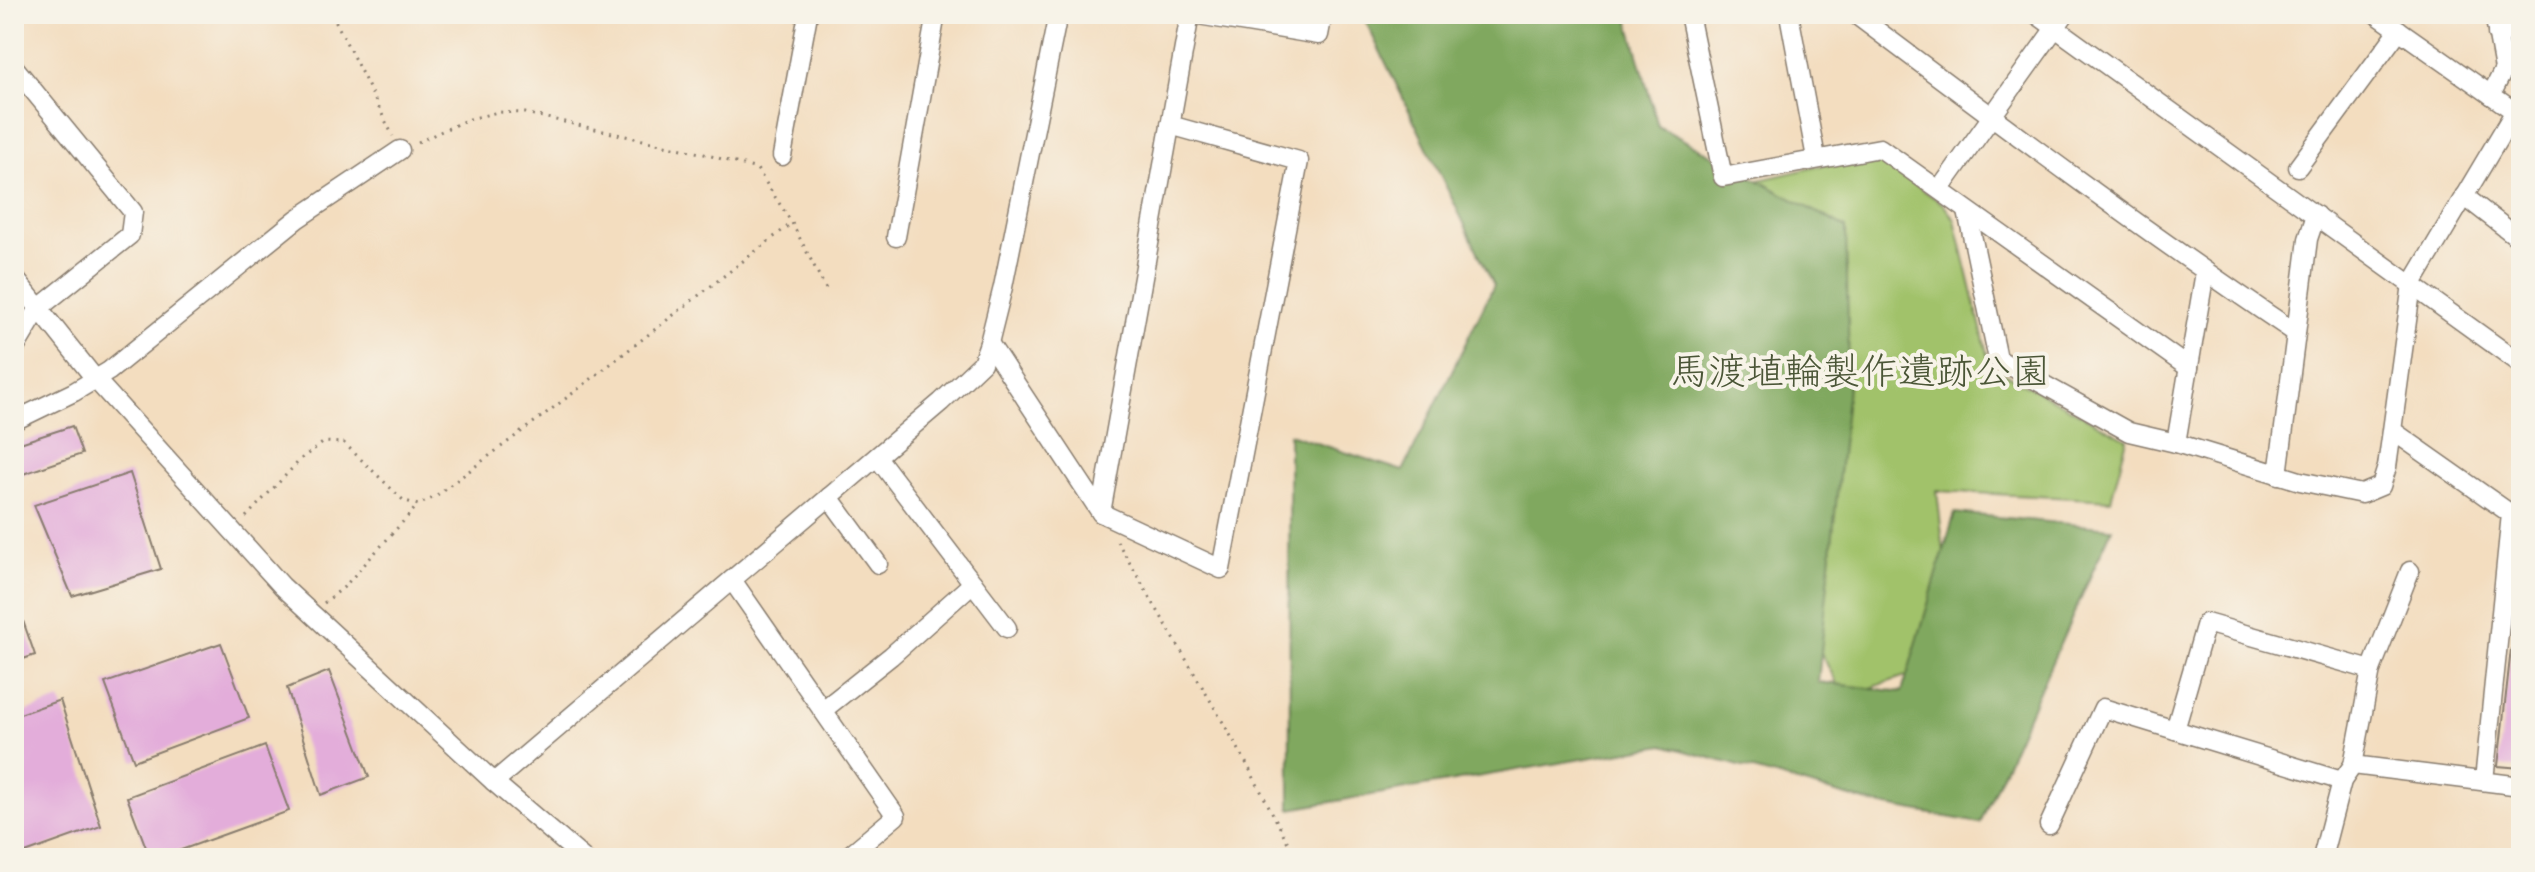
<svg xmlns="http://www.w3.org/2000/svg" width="2535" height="872" font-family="Caveat,'Klee One',sans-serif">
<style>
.green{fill:#a1c26a;stroke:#5e6f43;stroke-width:2}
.forest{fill:#80a85e;stroke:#4e623d;stroke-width:2}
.building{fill:#e3adda}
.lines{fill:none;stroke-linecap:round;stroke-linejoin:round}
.minor-casing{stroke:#887c6e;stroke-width:21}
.path{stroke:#887c6e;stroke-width:3;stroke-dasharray:2 6;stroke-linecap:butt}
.minor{stroke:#fff;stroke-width:18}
.labels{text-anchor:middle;stroke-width:8;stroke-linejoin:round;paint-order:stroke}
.park-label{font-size:38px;fill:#4b5637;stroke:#f7f3e8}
</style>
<rect width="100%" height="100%" fill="#f7f3e8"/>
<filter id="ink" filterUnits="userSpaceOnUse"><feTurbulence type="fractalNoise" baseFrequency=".0125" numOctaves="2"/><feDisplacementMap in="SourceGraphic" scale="16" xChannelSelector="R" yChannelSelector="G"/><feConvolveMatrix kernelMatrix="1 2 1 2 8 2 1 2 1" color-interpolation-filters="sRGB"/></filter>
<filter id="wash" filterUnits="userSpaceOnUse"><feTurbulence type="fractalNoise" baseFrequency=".006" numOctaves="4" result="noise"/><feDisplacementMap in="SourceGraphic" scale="32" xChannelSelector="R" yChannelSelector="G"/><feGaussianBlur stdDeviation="1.8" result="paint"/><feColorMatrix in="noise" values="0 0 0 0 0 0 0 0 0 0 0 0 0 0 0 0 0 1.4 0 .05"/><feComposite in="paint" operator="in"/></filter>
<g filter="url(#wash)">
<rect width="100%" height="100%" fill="#f3ddbf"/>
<path class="green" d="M1855 158 1879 159 1943 204 1955 220 1990 366 2127 439 2111 500 1937 491 1956 659 1844 697 1768 551 1703 193Z"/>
<path class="forest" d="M1362 14H1627L1658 126 1846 228 1849 376 1818 682 1902 692 1955 513 2112 528 1980 823 1872 803 1664 745 1290 809 1289 434 1403 471 1494 285Z"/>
<g id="blocks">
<g class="building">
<path d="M72 426 82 454 14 477V445Z"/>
<path d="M130 473 161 569 72 596 34 505Z"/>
<path d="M14 601H16L35 655 14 662Z"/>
<path d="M221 643 249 718 134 761 105 683Z"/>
<path d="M2511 649 2521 650V768L2498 766Z"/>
<path d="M329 671 369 777 321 795 287 688Z"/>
<path d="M60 700 101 826 14 857V716Z"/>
<path d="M265 746 289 811 159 858H150L127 797Z"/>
</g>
</g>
</g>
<g filter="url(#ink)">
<use href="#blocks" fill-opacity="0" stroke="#887c6e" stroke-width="2"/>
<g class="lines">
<g class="minor-casing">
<g id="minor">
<path d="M1192 14 1319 35 1323 14"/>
<path d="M1689 14 1723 177 1880 148 2189 368"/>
<path d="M1789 14 1816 158"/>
<path d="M1855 14C2000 123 2145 232 2296 333"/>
<path d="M2036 14 2521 364"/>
<path d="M2376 14 2521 116"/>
<path d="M2497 34 2521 29"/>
<path d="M14 67 133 212 130 235 39 308 14 350"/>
<path d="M2491 95 2504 69 2494 14"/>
<path d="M782 156 808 14"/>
<path d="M2298 167 2399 30"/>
<path d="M1940 189 2065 14"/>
<path d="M2464 196 2521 240"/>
<path d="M1967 211 1998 359 2129 432 2176 443 2300 481 2362 494 2381 486 2387 467 2412 284 2515 111"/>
<path d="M896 237 936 14"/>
<path d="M14 277 96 380 282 586 494 782 583 858"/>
<path d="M989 343 1101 513 1221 569 1299 161 1170 125"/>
<path d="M14 421 74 392 109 371 297 219 400 150"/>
<path d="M2393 431 2511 514 2484 781"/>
<path d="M2176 443 2205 272"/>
<path d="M877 457 1007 628"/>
<path d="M2278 475 2308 239 2316 215"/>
<path d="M829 497 878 564"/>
<path d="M1101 513 1190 14"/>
<path d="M732 580 896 816 846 858"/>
<path d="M823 710 891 656 973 583"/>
<path d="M2175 730 2206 623 2371 670"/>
<path d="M2353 765 2521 786"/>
<path d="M494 782 941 402 982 363 989 343 1003 287 1058 14"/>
<path d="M2049 825 2103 708 2342 781"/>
<path d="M2322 858 2342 781 2353 765 2371 670 2410 571"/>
</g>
</g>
<g class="path">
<path d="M332 14 393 136"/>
<path d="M418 142 466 120 498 112 525 113 704 154 757 169 792 223 828 293"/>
<path d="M246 517 302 458 324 442 344 443 403 500 418 505 433 498 577 390 792 223"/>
<path d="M1117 541 1242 755 1296 858"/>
<path d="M324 603 344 587 418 505"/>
<path d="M1848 858 1849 855"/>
</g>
<use href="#minor" class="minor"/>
</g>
</g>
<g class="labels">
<g class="park-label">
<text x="1860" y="384">馬渡埴輪製作遺跡公園</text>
</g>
</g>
<rect width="2535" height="872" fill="none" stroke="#f7f3e8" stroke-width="48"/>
</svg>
